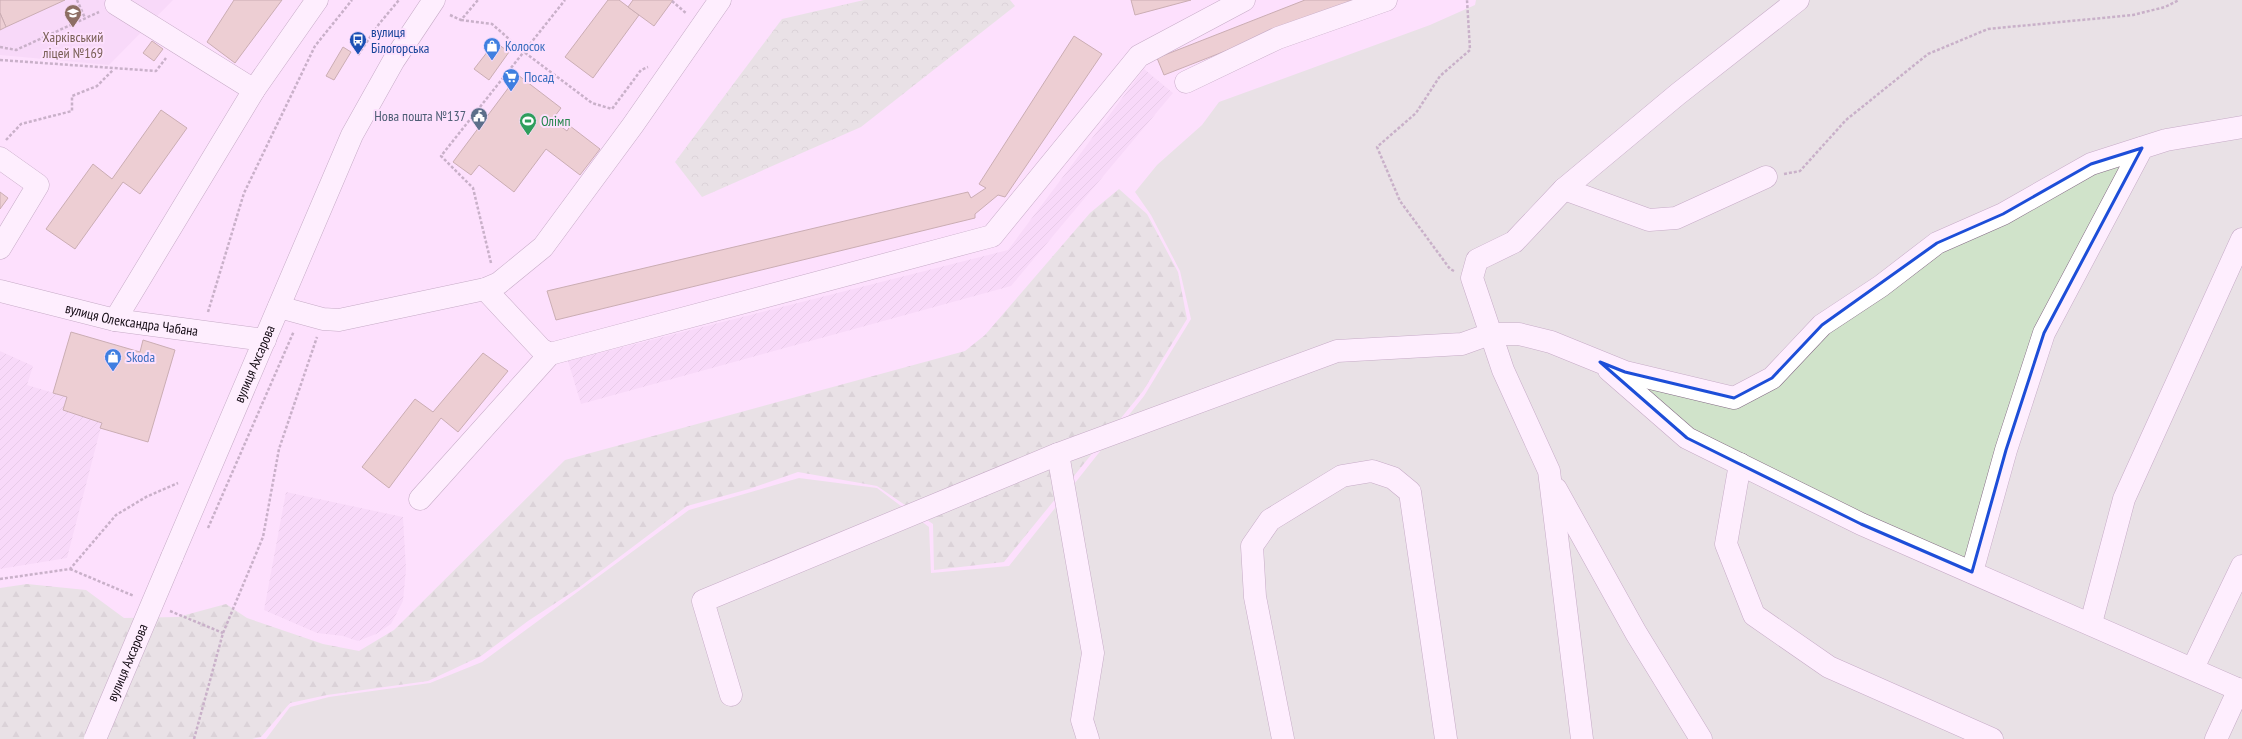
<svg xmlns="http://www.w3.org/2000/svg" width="2242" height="739" font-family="'PT Sans Narrow',sans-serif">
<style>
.built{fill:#f2d1f3}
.industrial{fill:url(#industrial-furrows)}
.green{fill:#d0e3ca}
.forest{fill:url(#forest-firs)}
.park{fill:url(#park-crowns)}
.building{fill:#d9b8a1;stroke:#8d6f59}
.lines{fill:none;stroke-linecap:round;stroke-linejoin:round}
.minor-casing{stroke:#846b85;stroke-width:23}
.major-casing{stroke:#846b85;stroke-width:23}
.path{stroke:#8a778a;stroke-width:2.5;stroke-dasharray:3 2;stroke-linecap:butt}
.minor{stroke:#fff;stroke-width:22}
.major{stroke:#fff;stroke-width:22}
.major-bridge-casing{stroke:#846b85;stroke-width:23;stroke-linecap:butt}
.major-bridge{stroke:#fff;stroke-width:22}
.marked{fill:none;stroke:#1d4ed8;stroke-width:3;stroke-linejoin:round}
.labels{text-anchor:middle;stroke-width:4;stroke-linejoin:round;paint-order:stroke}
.transit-label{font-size:14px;fill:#164399;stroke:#fde0fd;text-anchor:start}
.education-label{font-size:14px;fill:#785e54;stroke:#fde0fd}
.shop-label{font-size:14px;fill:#366cbe;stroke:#fde0fd;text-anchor:start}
.service-label{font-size:14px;fill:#4e5e75;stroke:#fde0fd;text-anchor:end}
.leisure-label{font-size:14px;fill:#27864d;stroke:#fde0fd;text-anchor:start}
.street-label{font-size:14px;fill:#120912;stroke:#fde0fd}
</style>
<defs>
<pattern id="industrial-furrows" width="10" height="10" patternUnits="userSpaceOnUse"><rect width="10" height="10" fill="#f2d1f3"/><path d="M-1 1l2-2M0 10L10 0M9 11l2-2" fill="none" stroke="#ceb2cf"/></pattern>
<pattern id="forest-firs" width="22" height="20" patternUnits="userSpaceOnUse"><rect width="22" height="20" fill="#d0e3ca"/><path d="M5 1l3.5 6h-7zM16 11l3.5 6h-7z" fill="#b2c1ac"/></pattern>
<pattern id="park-crowns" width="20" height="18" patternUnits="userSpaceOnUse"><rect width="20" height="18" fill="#d0e3ca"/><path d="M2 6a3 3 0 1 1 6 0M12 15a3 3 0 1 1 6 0" fill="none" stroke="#b2c1ac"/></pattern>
</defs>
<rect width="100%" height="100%" fill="#fde0fd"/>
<path class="built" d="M0 0H173L109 65 0 55Z"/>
<g class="industrial">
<path d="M1144 69 1173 93 1011 286 581 404 568 361 1008 250Z"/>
<path d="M0 351 33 366 27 385 67 397 64 410 102 423 67 558 0 569Z"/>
<path d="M286 492 403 517 406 569 403 601 391 624 376 634 358 641 343 636 317 633 264 610Z"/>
</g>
<path class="green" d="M1476 0H2242V739H266L290 707 329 697 430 683 482 662 689 510 799 478 877 488 929 527 931 573 1009 566 1144 396 1191 319 1180 271 1151 215 1135 192 1157 165 1202 125 1219 102 1430 25 1475 5Z"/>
<path class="forest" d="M1119 189 1147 214 1178 272 1187 319 1143 391 1004 562 934 570 933 524 877 486 798 472 749 489 687 506 577 589 528 621 481 656 428 681 327 695 290 703 261 737 252 739H0V588L27 584 86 590 124 618 178 617 226 604 247 618 323 644 359 651 394 630 565 460 965 351 985 335 1090 213Z"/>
<path class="park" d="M864 0H1010L1015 6 861 127 702 197 675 162 782 19Z"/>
<g class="building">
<path d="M0 0H65L6 27 0 13Z"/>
<path d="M234 0H282L235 63 207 42Z"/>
<path d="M608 0H619L639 15 593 78 565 57Z"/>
<path d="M633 0H673L654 26 628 7Z"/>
<path d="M1131 0H1191L1135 15Z"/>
<path d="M1305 0H1356L1164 75 1157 58Z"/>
<path d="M0 13 6 27 0 30Z"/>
<path d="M1074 36 1102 54 1005 197 998 195 975 214V218L556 320 547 291 968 192 971 198 986 188 979 184Z"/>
<path d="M152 41 163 49 154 61 143 53Z"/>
<path d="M495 42 509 52 489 80 474 69Z"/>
<path d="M343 47 351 52 334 80 326 76Z"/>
<path d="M518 75 561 108 552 120 567 131 570 126 600 149 580 175 546 149 514 192 479 165 471 175 453 162Z"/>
<path d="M161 110 187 128 140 194 123 182 75 249 46 229 93 164 112 179Z"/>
<path d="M0 192 8 198 0 209Z"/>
<path d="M71 332 140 352 143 340 175 350 148 442 100 428 102 423 63 410 67 397 53 393Z"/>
<path d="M483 353 508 371 458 432 441 418 389 488 362 467 415 399 433 412Z"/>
</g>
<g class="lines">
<g class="minor-casing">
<g id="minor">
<path d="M116 4 254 90"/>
<path d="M1186 82 1278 38 1386 0"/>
<path d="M0 158 38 185 0 248"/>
<path d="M1564 189 1649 220 1676 218 1766 177"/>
<path id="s1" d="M0 291 115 320 265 340"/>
<path d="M279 307 323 319 339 320 485 289 499 283 543 247 633 125 720 0"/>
<path d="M115 320 254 90 317 0"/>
<path d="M550 354 992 236 1139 56 1244 0"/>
<path d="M1609 370 1687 438 1861 524 2242 691"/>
<path d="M1058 454 1093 653 1082 720 1088 739"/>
<path d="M1740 464 1726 544 1754 615 1829 667 1992 739"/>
<path d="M1556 489 1636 633 1701 739"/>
<path d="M420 499 550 354 541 349 485 289"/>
<path d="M1972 572 2006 450 2044 333 2142 148"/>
<path d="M2091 623 2124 499 2242 239"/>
<path d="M2193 668 2242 566"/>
<path d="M731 695 703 601 1058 454 1337 351 1462 344 1490 334H1519L1551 342 1625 372 1734 398 1772 378 1822 325 1881 286 1937 243 2003 214 2091 164 2166 140 2242 127"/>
<path d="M1283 739 1255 597 1252 546 1270 520 1342 476 1372 471 1393 478 1410 492 1446 739"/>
<path d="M1582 739 1549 471 1503 370 1472 278 1477 260 1514 242 1564 189 1678 94 1798 0"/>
<path d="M2216 739 2239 689"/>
</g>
</g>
<g class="major-casing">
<g id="major">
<path id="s2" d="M172 557 352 135 394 60 434 0"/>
</g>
</g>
<g class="path">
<path d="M77 0 85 18"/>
<path d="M672 1 687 14"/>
<path d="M450 15 461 20 478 0"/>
<path d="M461 20 492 24 524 52 592 103 612 109 641 70 648 67"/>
<path d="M0 47 16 50 99 12"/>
<path d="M358 55 379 24 399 0"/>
<path d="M0 60 156 71 166 58"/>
<path d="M6 140 21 124 72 111V96L97 86 113 70"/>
<path d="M1784 174 1800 171 1846 120 1928 54 1988 29 2133 15 2165 7 2179 0"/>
<path d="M491 263 473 188 441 156 565 0"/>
<path d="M1454 271 1450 269 1400 201 1377 147 1416 113 1440 76 1470 50 1467 0"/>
<path d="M208 312 244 193 315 46 352 0"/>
<path d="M208 528 294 331"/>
<path d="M70 569 134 596"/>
<path d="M0 579 70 569 116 515 146 497 178 483"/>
<path d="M170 611 223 633"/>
<path d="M194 739 223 633 263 537 279 449 317 337"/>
</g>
<use href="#minor" class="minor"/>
<use href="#major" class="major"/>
<g class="major-bridge-casing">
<g id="major-bridge">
<path id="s3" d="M95 739 172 557"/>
</g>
</g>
<use href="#major-bridge" class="major-bridge"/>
</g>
<path d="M0 0H2242V739H0ZM2142 148 2044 333 2006 450 1972 572 1861 524 1687 438 1600 362 1625 372 1734 398 1772 378 1822 325 1937 243 2003 214 2091 164Z" fill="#fde0fd" fill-opacity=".55" fill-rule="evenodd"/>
<path class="marked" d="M2142 148 2044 333 2006 450 1972 572 1861 524 1687 438 1600 362 1625 372 1734 398 1772 378 1822 325 1937 243 2003 214 2091 164Z"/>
<defs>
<g id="school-pin" transform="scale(0.9)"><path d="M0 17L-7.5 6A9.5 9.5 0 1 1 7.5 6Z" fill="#8d6e63" stroke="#fde0fd"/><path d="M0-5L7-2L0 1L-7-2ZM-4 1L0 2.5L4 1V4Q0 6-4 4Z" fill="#fff"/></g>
<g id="bus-pin" transform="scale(0.9)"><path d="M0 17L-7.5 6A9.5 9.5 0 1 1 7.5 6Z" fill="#1a4fb4" stroke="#fde0fd"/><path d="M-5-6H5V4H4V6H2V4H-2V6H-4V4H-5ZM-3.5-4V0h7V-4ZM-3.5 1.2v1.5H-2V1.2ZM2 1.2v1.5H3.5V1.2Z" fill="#fff"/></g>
<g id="shop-pin" transform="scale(0.9)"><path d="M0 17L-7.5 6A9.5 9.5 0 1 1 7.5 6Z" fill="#3f7fe0" stroke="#fde0fd"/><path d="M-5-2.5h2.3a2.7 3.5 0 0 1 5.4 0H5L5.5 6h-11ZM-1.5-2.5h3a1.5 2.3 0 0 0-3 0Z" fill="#fff"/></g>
<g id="supermarket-pin" transform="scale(0.9)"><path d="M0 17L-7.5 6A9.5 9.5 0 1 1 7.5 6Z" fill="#3f7fe0" stroke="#fde0fd"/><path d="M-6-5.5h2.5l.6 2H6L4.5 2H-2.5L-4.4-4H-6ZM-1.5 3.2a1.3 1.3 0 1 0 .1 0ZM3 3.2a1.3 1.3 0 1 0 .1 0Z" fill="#fff"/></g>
<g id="civic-pin" transform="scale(0.9)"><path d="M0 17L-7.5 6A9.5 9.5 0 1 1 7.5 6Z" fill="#5c6f8a" stroke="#fde0fd"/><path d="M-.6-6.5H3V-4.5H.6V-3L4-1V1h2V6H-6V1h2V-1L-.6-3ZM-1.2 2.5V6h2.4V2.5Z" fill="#fff"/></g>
<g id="stadium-pin" transform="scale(0.9)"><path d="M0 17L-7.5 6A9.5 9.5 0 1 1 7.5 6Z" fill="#2e9e5b" stroke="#fde0fd"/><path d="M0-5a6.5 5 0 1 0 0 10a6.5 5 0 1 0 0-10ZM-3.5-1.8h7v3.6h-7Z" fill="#fff"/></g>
</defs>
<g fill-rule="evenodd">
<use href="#school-pin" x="73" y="13"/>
<use href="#bus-pin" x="358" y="40"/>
<use href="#shop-pin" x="492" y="46"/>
<use href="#supermarket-pin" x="511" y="77"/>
<use href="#civic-pin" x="479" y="116"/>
<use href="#stadium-pin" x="528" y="121"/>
<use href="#shop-pin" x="113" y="357"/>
</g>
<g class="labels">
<g class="transit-label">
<text x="371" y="37">вулиця<tspan x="371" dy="16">Білогорська</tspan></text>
</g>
<g class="education-label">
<text x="73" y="42">Харківський<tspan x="73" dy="16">ліцей №169</tspan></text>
</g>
<g class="shop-label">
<text x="505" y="51">Колосок</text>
<text x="524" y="82">Посад</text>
<text x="126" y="362">Skoda</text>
</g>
<g class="service-label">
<text x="466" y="121">Нова пошта №137</text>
</g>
<g class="leisure-label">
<text x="541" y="126">Олімп</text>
</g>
<g class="street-label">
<text dy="5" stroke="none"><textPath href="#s1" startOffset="135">вулиця Олександра Чабана</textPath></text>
<text dy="5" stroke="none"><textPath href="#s2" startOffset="210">вулиця Ахсарова</textPath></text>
<text dy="5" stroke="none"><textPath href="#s3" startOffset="83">вулиця Ахсарова</textPath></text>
</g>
</g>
</svg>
